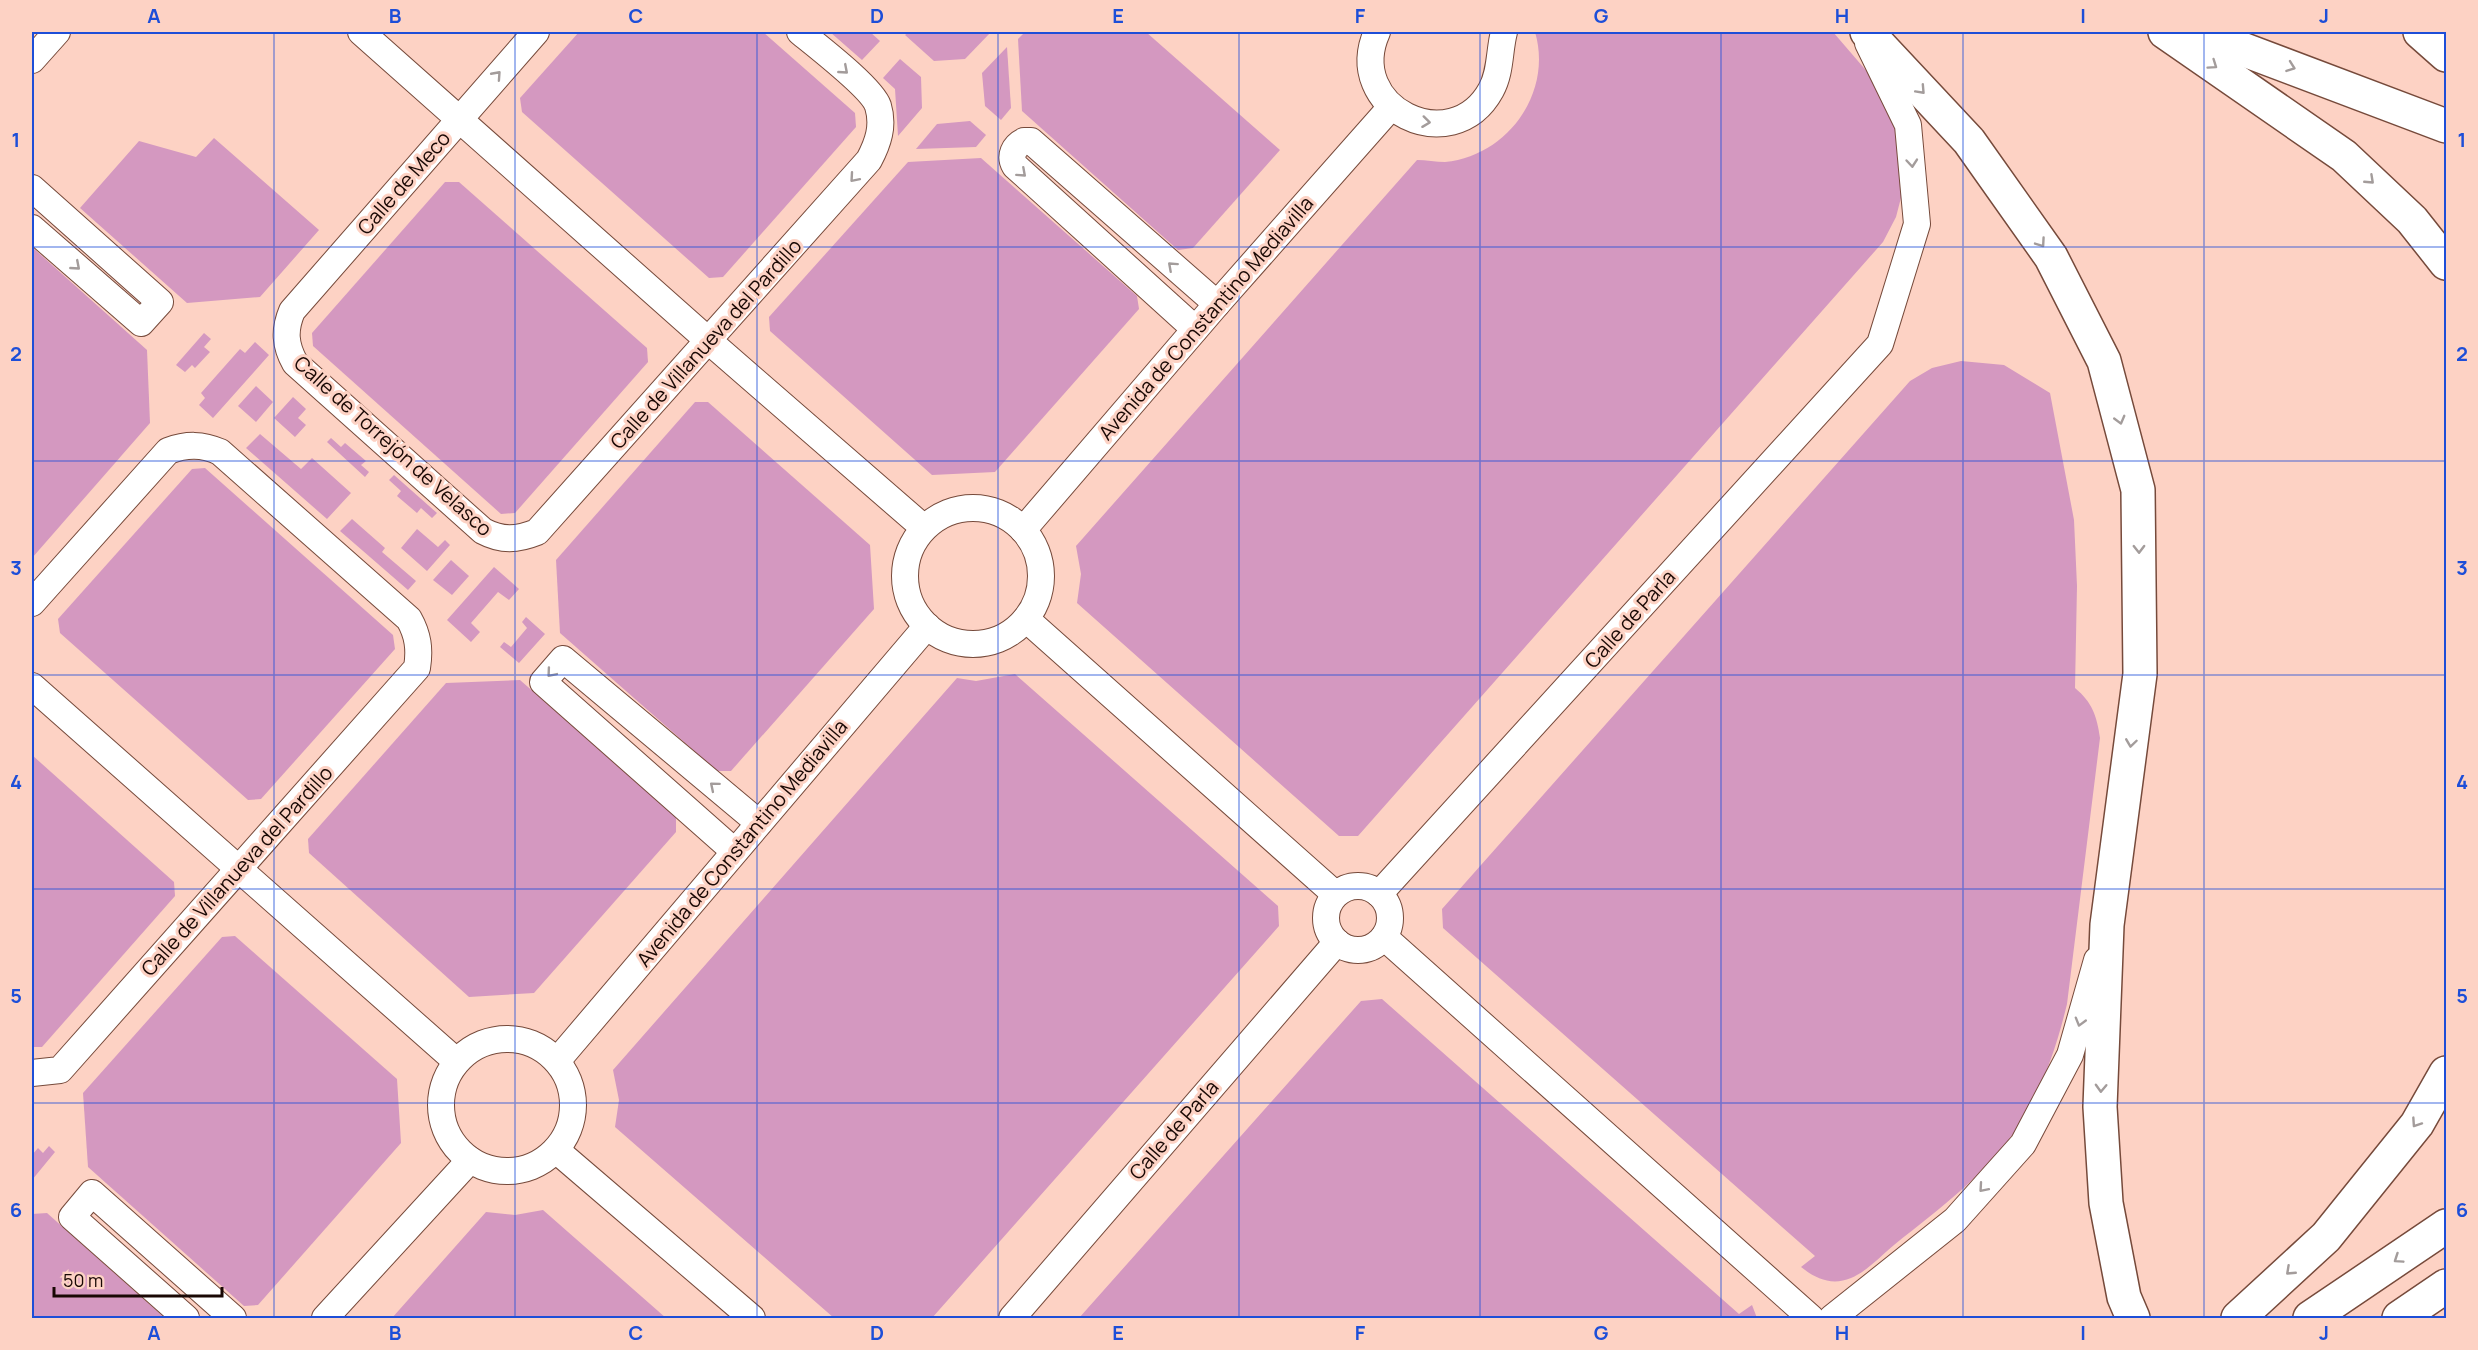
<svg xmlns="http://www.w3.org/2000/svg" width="2478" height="1350" font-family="Manrope,sans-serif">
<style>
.green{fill:#d498c0}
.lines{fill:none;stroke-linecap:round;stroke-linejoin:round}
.minor-casing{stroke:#764a3b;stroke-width:28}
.secondary-casing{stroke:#764a3b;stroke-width:36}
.primary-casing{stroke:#764a3b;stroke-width:36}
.motorway-casing{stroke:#764a3b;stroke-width:36}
.minor{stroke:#fff;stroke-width:26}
.secondary{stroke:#fff;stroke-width:33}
.primary{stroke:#fff;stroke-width:33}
.motorway{stroke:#fff;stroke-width:33}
.oneway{stroke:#a39c9b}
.grid{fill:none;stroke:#1d4ed8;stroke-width:1.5;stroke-opacity:0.55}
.labels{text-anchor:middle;stroke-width:6;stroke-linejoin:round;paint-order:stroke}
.street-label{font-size:20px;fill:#190804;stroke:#fdd2c4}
.neatline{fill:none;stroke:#1d4ed8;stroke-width:2}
.grid-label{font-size:20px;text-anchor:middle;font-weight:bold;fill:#1d4ed8}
</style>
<rect width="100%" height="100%" fill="#fdd2c4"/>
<g class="green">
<path d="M579 32H763L855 113 856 127 723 277 709 278 522 112 520 98Z"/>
<path d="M830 32H870L880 41 862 60Z"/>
<path d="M909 32H991L965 59 934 61 905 35Z"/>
<path d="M1025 32H1146L1280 150 1193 248 1178 250 1022 111 1018 39Z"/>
<path d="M1535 32H1833L1876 82 1900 135 1903 190 1896 217 1883 242 1358 836H1339L1077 603 1081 574 1076 546 1417 160C1426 160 1436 162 1445 162 1508 156 1553 92 1535 32Z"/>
<path d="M1007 47 1011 108 1001 120 985 106 982 73Z"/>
<path d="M900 59 921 77 922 108 898 136 895 89 883 78Z"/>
<path d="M970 121 986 135 976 147 916 149 937 124Z"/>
<path d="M214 138 319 230 260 297 187 303 80 208 139 141 196 157Z"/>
<path d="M981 158 1137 296 1139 309 995 472 932 475 770 331 769 317 908 162Z"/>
<path d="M445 182H459L647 348 648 362 515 513 501 514 313 346 312 333Z"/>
<path d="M32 247 147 350 150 423 32 558Z"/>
<path d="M204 333 211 339 204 347 210 352 195 368 192 365 185 372 176 365Z"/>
<path d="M255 342 269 355 213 418 199 405 205 398 201 393 240 349 245 353Z"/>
<path d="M1961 361 2004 365 2050 393 2074 520 2077 586 2075 688C2092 702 2097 716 2100 738L2067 1004C2057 1045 2044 1085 2021 1122 1990 1172 1940 1208 1894 1245 1882 1255 1866 1272 1851 1278 1832 1286 1816 1279 1801 1267L1815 1256 1443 928 1442 909 1910 381 1932 368Z"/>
<path d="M256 386 273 402 256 422 238 406Z"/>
<path d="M293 397 306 409 298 418 306 425 295 437 274 418Z"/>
<path d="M695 402H708L870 545 874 609 731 771H717L560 633 556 560Z"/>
<path d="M260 434 301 469 312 458 351 493 327 519 246 448Z"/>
<path d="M331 438 341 447 345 443 366 461 361 465 369 472 365 477 327 442Z"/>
<path d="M205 468 393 635 395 649 261 799 248 800 60 633 58 619 192 469Z"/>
<path d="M394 475 437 513 432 518 421 508 417 513 397 496 401 491 389 480Z"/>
<path d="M352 519 385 548 382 552 416 581 408 590 340 531Z"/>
<path d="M417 529 438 547 445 540 450 545 427 571 401 548Z"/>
<path d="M451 560 469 576 452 595 433 580Z"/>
<path d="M494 567 519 589 509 600 498 592 471 623 480 632 471 642 447 620Z"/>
<path d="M526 617 545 634 519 663 500 647 504 642 511 647 527 628 522 622Z"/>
<path d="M1015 674 1278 906 1279 926 932 1318H834L615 1127 619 1100 613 1070 957 678 976 681Z"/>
<path d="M520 680 676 817V832L534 993 469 997 309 853 308 839 446 683Z"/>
<path d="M32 755 174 882 175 896 42 1047H32Z"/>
<path d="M235 936 397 1079 401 1143 258 1305 244 1306 88 1167 83 1093 222 937Z"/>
<path d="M1382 999 1739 1314 1752 1305 1757 1318H1079L1361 1001Z"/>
<path d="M49 1146 55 1152 32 1180V1155L38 1148 43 1153Z"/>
<path d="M543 1210 666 1318H392L486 1212 515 1215Z"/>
<path d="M47 1213 165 1318H32V1214Z"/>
</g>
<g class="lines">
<g class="minor-casing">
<g id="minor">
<path d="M361 32 710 342 924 528"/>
<path d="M536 32 292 311C284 330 285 345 295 363L483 531C502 541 517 540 537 532L869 160C878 143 884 126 878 106 872 88 817 46 800 32"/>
<path d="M1377 32C1343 108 1452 161 1491 90 1501 72 1499 51 1504 32"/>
<path d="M32 60 57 32"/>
<path d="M32 188 160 302 141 323 32 228"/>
<path d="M1195 329 1015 166C1009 156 1014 146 1024 141H1031L1217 304"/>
<circle cx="973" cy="576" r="68"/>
<path d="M1023 530 1217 304 1391 107"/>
<path d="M32 603 168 451C187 444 202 444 220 452L409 619C418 635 420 649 417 668L60 1070 32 1073"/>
<path d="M1026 619 1335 894"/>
<path d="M32 686 456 1061"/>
<path d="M734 851 543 682 563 659 759 823"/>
<circle cx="1358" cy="918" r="32"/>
<path d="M1379 894 1880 344 1917 224 1908 125 1868 43"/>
<path d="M1384 937 1811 1318"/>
<circle cx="507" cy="1105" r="66"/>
<path d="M557 1061 927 626"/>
<path d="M556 1150 752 1318"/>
<path d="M186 1318 72 1217 92 1193 233 1318"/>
<path d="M325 1318 470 1160"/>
<path d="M1012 1318 1337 942"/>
<path d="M1832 1318 1955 1220 2023 1144 2070 1055 2097 960"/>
</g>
</g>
<g class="secondary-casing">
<g id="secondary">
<path d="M2197 32 2446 126"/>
<path d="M2420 32 2446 55"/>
</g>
</g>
<g class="primary-casing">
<path id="primary" d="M1867 32 1969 141 2051 257 2104 361 2138 490 2140 674 2107 925 2100 1107 2106 1203 2124 1297 2133 1318"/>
</g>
<g class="motorway-casing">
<g id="motorway">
<path d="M2165 32 2344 156 2412 220 2446 263"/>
<path d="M2238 1318 2326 1237 2417 1124 2446 1073"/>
<path d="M2310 1318 2446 1226"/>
<path d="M2399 1318 2446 1286"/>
</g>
</g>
<use href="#minor" class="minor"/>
<use href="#secondary" class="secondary"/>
<use href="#primary" class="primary"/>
<use href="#motorway" class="motorway"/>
</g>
<defs><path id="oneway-chevron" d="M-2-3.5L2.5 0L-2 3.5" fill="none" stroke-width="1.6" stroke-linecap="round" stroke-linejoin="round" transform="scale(1.5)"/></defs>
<g class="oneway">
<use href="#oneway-chevron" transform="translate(2213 65) rotate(35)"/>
<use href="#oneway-chevron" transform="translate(2291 67) rotate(20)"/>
<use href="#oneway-chevron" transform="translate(844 70) rotate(41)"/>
<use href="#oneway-chevron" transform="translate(497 75) rotate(-48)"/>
<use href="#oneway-chevron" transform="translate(1921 90) rotate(47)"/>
<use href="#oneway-chevron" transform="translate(1426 122) rotate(7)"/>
<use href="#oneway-chevron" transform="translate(1912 163) rotate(85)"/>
<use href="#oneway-chevron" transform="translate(1022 173) rotate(42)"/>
<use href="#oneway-chevron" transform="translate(854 178) rotate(131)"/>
<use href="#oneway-chevron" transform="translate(2370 180) rotate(43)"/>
<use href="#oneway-chevron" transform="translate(2041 243) rotate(55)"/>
<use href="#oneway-chevron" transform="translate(76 266) rotate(41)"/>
<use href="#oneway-chevron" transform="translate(1172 266) rotate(-138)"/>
<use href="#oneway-chevron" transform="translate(2120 420) rotate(75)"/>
<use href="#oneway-chevron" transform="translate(2139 549) rotate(89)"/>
<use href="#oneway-chevron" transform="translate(551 673) rotate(130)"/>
<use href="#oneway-chevron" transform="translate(2131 743) rotate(98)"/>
<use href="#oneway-chevron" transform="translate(714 786) rotate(-140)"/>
<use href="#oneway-chevron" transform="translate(2080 1022) rotate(106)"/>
<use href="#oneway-chevron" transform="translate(2101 1088) rotate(92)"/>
<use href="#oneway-chevron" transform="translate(2416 1123) rotate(124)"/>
<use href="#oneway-chevron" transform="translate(1983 1188) rotate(131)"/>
<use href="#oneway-chevron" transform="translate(2398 1259) rotate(146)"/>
<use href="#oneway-chevron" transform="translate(2290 1271) rotate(137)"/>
</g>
<path class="grid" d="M274 32V1318M515 32V1318M757 32V1318M998 32V1318M1239 32V1318M1480 32V1318M1721 32V1318M1963 32V1318M2204 32V1318M32 247H2446M32 461H2446M32 675H2446M32 889H2446M32 1103H2446"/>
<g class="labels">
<g class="street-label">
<text transform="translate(404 183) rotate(-49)" y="7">Calle de Meco</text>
<text transform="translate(1206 318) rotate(-49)" y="7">Avenida de Constantino Mediavilla</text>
<text transform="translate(706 344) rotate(-48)" y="7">Calle de Villanueva del Pardillo</text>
<text transform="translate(393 446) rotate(42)" y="7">Calle de Torrejón de Velasco</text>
<text transform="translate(1630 619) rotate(-48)" y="7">Calle de Parla</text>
<text transform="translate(742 843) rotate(-50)" y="7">Avenida de Constantino Mediavilla</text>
<text transform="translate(237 871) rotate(-48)" y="7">Calle de Villanueva del Pardillo</text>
<text transform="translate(1174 1130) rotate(-49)" y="7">Calle de Parla</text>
</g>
</g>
<rect width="2478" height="1350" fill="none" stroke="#fdd2c4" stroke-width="66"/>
<path d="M54 1287v9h168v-9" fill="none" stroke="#190804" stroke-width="3"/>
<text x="63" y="1287" font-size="18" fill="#190804" stroke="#fdd2c4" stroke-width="4.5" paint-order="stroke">50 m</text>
<rect x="33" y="33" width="2412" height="1284" class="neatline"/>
<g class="grid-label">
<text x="154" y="23">A</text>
<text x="395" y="23">B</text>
<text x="636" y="23">C</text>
<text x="877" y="23">D</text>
<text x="1118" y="23">E</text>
<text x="1360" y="23">F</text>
<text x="1601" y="23">G</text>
<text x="1842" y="23">H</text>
<text x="2083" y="23">I</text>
<text x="2324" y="23">J</text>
<text x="16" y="147">1</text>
<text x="2462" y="147">1</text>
<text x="16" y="361">2</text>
<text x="2462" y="361">2</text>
<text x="16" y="575">3</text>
<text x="2462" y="575">3</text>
<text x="16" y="789">4</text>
<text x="2462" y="789">4</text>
<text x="16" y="1003">5</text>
<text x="2462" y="1003">5</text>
<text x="16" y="1217">6</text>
<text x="2462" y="1217">6</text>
<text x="154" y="1340">A</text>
<text x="395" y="1340">B</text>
<text x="636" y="1340">C</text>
<text x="877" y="1340">D</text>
<text x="1118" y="1340">E</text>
<text x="1360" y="1340">F</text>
<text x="1601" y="1340">G</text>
<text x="1842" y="1340">H</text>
<text x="2083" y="1340">I</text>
<text x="2324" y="1340">J</text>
</g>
</svg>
